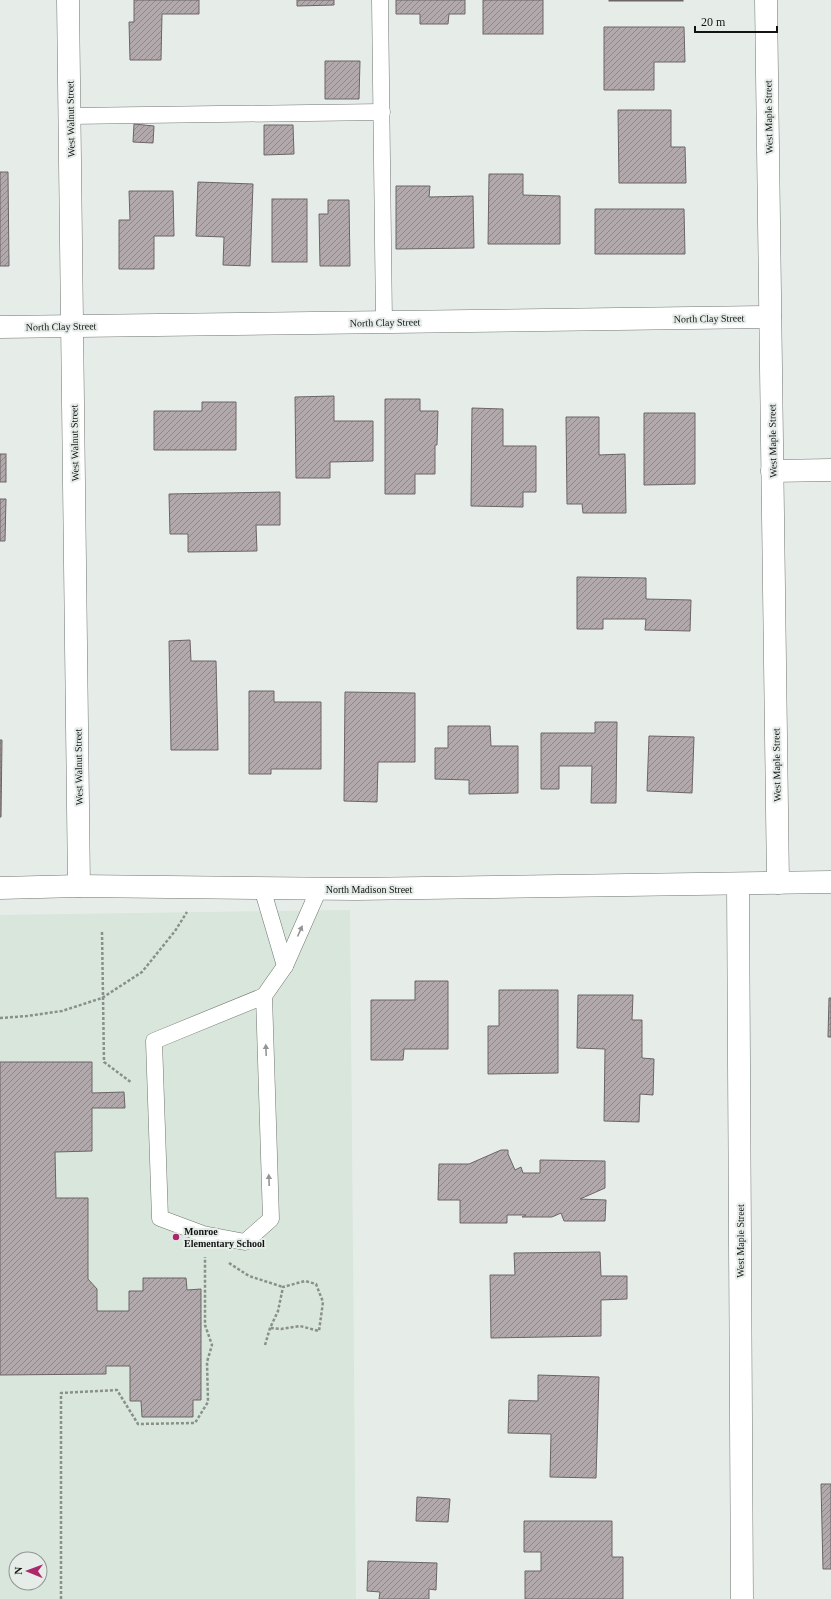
<svg xmlns="http://www.w3.org/2000/svg" width="831" height="1599" font-family="'Times New Roman',serif">
<style>
.built{fill:#d8e6db;fill-rule:evenodd}
.building{fill:url(#building-hatch);stroke:#6c6467}
.lines{fill:none;stroke-linecap:round;stroke-linejoin:round}
.lane-casing{stroke:#707671;stroke-width:17}
.street-casing{stroke:#707671;stroke-width:23}
.path{stroke:#8a8f8b;stroke-width:2.5;stroke-dasharray:3 2;stroke-linecap:butt}
.lane{stroke:#fff;stroke-width:16}
.street{stroke:#fff;stroke-width:22}
.oneway{fill:#949594}
.poi-dot{fill:#ae276c;stroke:#e6ede8;stroke-width:1.5}
.labels{text-anchor:middle;stroke-width:4;stroke-linejoin:round;paint-order:stroke}
.street-label{font-size:10px;fill:#121412;stroke:#e6ede8}
.poi-label{font-size:10px;font-weight:bold;fill:#121412;stroke:#e6ede8;text-anchor:start}
</style>
<defs>
<pattern id="building-hatch" width="6" height="6" patternUnits="userSpaceOnUse"><rect width="6" height="6" fill="#b1a9ac"/><path d="M-1 1l2-2M0 6l6-6M5 7l2-2" fill="none" stroke="#8f888b"/></pattern>
</defs>
<rect width="100%" height="100%" fill="#e6ede8"/>
<path class="built" d="M350 910 356 1599H0V915ZM16 1559H40V1583H16Z"/>
<g class="building">
<path d="M134 0H199V14H162L161 60H130L129 22H134Z"/>
<path d="M297 0H334V5L297 6Z"/>
<path d="M396 0H465V14H449L448 24H420V14H396Z"/>
<rect x="483" y="0" width="60" height="34"/>
<rect x="609" y="0" width="74" height="1"/>
<path d="M604 27H684L685 62H654V90H604Z"/>
<path d="M325 61H360L359 99H325Z"/>
<path d="M618 110H671V147H685L686 183H619Z"/>
<path d="M134 124 154 126 153 143 133 142Z"/>
<path d="M264 125H293L294 154 264 155Z"/>
<path d="M0 172H8L9 266H0Z"/>
<path d="M489 174H523V195L560 196V244H488Z"/>
<path d="M198 182 253 184 250 266 223 265 224 237 196 236Z"/>
<path d="M396 186H430L429 197 473 196 474 248 396 249Z"/>
<path d="M129 191H173L174 236H154V269H119V220H130Z"/>
<rect x="272" y="199" width="35" height="63"/>
<path d="M328 200H349L350 266H320L319 214H328Z"/>
<path d="M595 209H684L685 254H595Z"/>
<path d="M334 396V421H373V461L330 462V478H296L295 397Z"/>
<path d="M385 399H420V411H438L437 445H435V474H415V494H385Z"/>
<path d="M202 402H236V450H154V411H202Z"/>
<path d="M472 408 503 409V446H536V492H523V507L471 506Z"/>
<path d="M644 413H695V484L644 485Z"/>
<path d="M566 417H599V455L625 454 626 513H583L582 504H567Z"/>
<rect x="0" y="454" width="6" height="28"/>
<path d="M280 492V525H256L257 551 188 552V534H170L169 494Z"/>
<path d="M0 499H6L5 541H0Z"/>
<path d="M577 577 646 578V599L691 600 690 631 645 630 646 619H603V629H577Z"/>
<path d="M190 640 191 661H216L218 750H171L169 641Z"/>
<path d="M249 691H274V702H321V769H271V774H249Z"/>
<path d="M345 692 415 693V762H378L377 802 344 801Z"/>
<path d="M595 722H617L616 803H591L592 766H559V789H541V733H595Z"/>
<path d="M448 726H490L491 746H518V793L469 794V780L435 779V748H448Z"/>
<path d="M649 736 694 737 692 793 647 791Z"/>
<path d="M0 740H2L1 817H0Z"/>
<path d="M415 981H448V1049H404L403 1060H371V1000H415Z"/>
<path d="M499 990H558V1073L488 1074V1026H499Z"/>
<path d="M578 995H633L632 1020H642V1058L654 1059 653 1095 640 1094 639 1122 604 1121 605 1049 577 1048Z"/>
<path d="M829 998H831V1037H828Z"/>
<path d="M0 1062H92V1093L124 1092 125 1108H92V1151L55 1152 56 1198H88V1279L97 1289V1311H129V1291H143V1278H186L187 1290 201 1289V1400H193V1417H142L141 1401H130V1366H106V1374L0 1375Z"/>
<path d="M501 1150H508V1154L515 1170 521 1167 523 1173H540V1160L605 1161V1188L580 1199 606 1200 605 1221H564L561 1213 552 1217H522L526 1215H507V1223H460V1200H438L439 1164H469Z"/>
<path d="M600 1252 601 1276H627V1299L601 1300V1336L491 1338 490 1275H515L514 1253Z"/>
<path d="M538 1375 599 1377 596 1478 550 1477 551 1434 508 1433 509 1400 538 1401Z"/>
<path d="M821 1484H831V1569H823Z"/>
<path d="M417 1497 450 1499 448 1522 416 1521Z"/>
<path d="M524 1521H612V1557H623V1599H525V1571H541V1552H524Z"/>
<path d="M368 1561 437 1563 436 1590 429 1589V1599H379L380 1592 367 1591Z"/>
</g>
<g class="lines">
<g class="lane-casing">
<g id="lane">
<path d="M380 0 384 322"/>
<path d="M70 116 382 112"/>
<path d="M262 888 285 966"/>
<path d="M264 996 271 1219 245 1242 203 1234 160 1218 154 1041 264 996 285 966 319 889"/>
</g>
</g>
<g class="street-casing">
<g id="street">
<path d="M68 0 79 886"/>
<path d="M766 0 778 883"/>
<path d="M0 327 770 317"/>
<path d="M772 471 831 470"/>
<path d="M738 884 742 1599"/>
<path d="M0 888 79 886 356 889 831 882"/>
</g>
</g>
<g class="path">
<path d="M102 932 104 1062 132 1083"/>
<path d="M0 1018 27 1016 62 1011 102 998 142 972 175 931 187 912"/>
<path d="M229 1263 249 1276 283 1287"/>
<path d="M265 1345 270 1328 278 1311 283 1287 305 1281 316 1284 323 1302 319 1331 300 1326 281 1329 270 1328"/>
<path d="M61 1599V1393L117 1390 138 1424 195 1423 208 1402 207 1362 212 1345 205 1325V1257"/>
</g>
<use href="#lane" class="lane"/>
<use href="#street" class="street"/>
</g>
<defs><path id="oneway-solid" d="M-6-.8H1V-3.2L6.5 0L1 3.2V.8H-6Z"/></defs>
<g class="oneway">
<use href="#oneway-solid" transform="translate(300 931) rotate(-66)"/>
<use href="#oneway-solid" transform="translate(266 1050) rotate(-92)"/>
<use href="#oneway-solid" transform="translate(269 1180) rotate(-92)"/>
</g>
<circle class="poi-dot" cx="176" cy="1237" r="4"/>
<g class="labels">
<g class="street-label">
<text transform="translate(768 117) rotate(-91)" y="4">West Maple Street</text>
<text transform="translate(70 119) rotate(-91)" y="4">West Walnut Street</text>
<text transform="translate(709 318) rotate(-1)" y="4">North Clay Street</text>
<text transform="translate(385 322) rotate(-1)" y="4">North Clay Street</text>
<text transform="translate(61 326) rotate(-1)" y="4">North Clay Street</text>
<text transform="translate(772 441) rotate(-91)" y="4">West Maple Street</text>
<text transform="translate(74 443) rotate(-91)" y="4">West Walnut Street</text>
<text transform="translate(776 765) rotate(-91)" y="4">West Maple Street</text>
<text transform="translate(78 767) rotate(-91)" y="4">West Walnut Street</text>
<text x="369" y="893">North Madison Street</text>
<text transform="translate(740 1241) rotate(-90)" y="4">West Maple Street</text>
</g>
<g class="poi-label">
<text x="184" y="1235">Monroe<tspan x="184" dy="12">Elementary School</tspan></text>
</g>
</g>
<g transform="translate(28 1571) rotate(271)"><circle r="19" fill="#e6ede8" stroke="#919692"/>
<path d="M0-3L7 15L0 10L-7 15Z" fill="#ae276c"/>
<text y="-6" font-size="11" font-weight="bold" text-anchor="middle" fill="#121412">N</text>
</g>
<path d="M695 26v6h82v-6" fill="none" stroke="#121412" stroke-width="2"/>
<text x="701" y="26" font-size="12" fill="#121412" stroke="#e6ede8" stroke-width="3" paint-order="stroke">20 m</text>
</svg>
